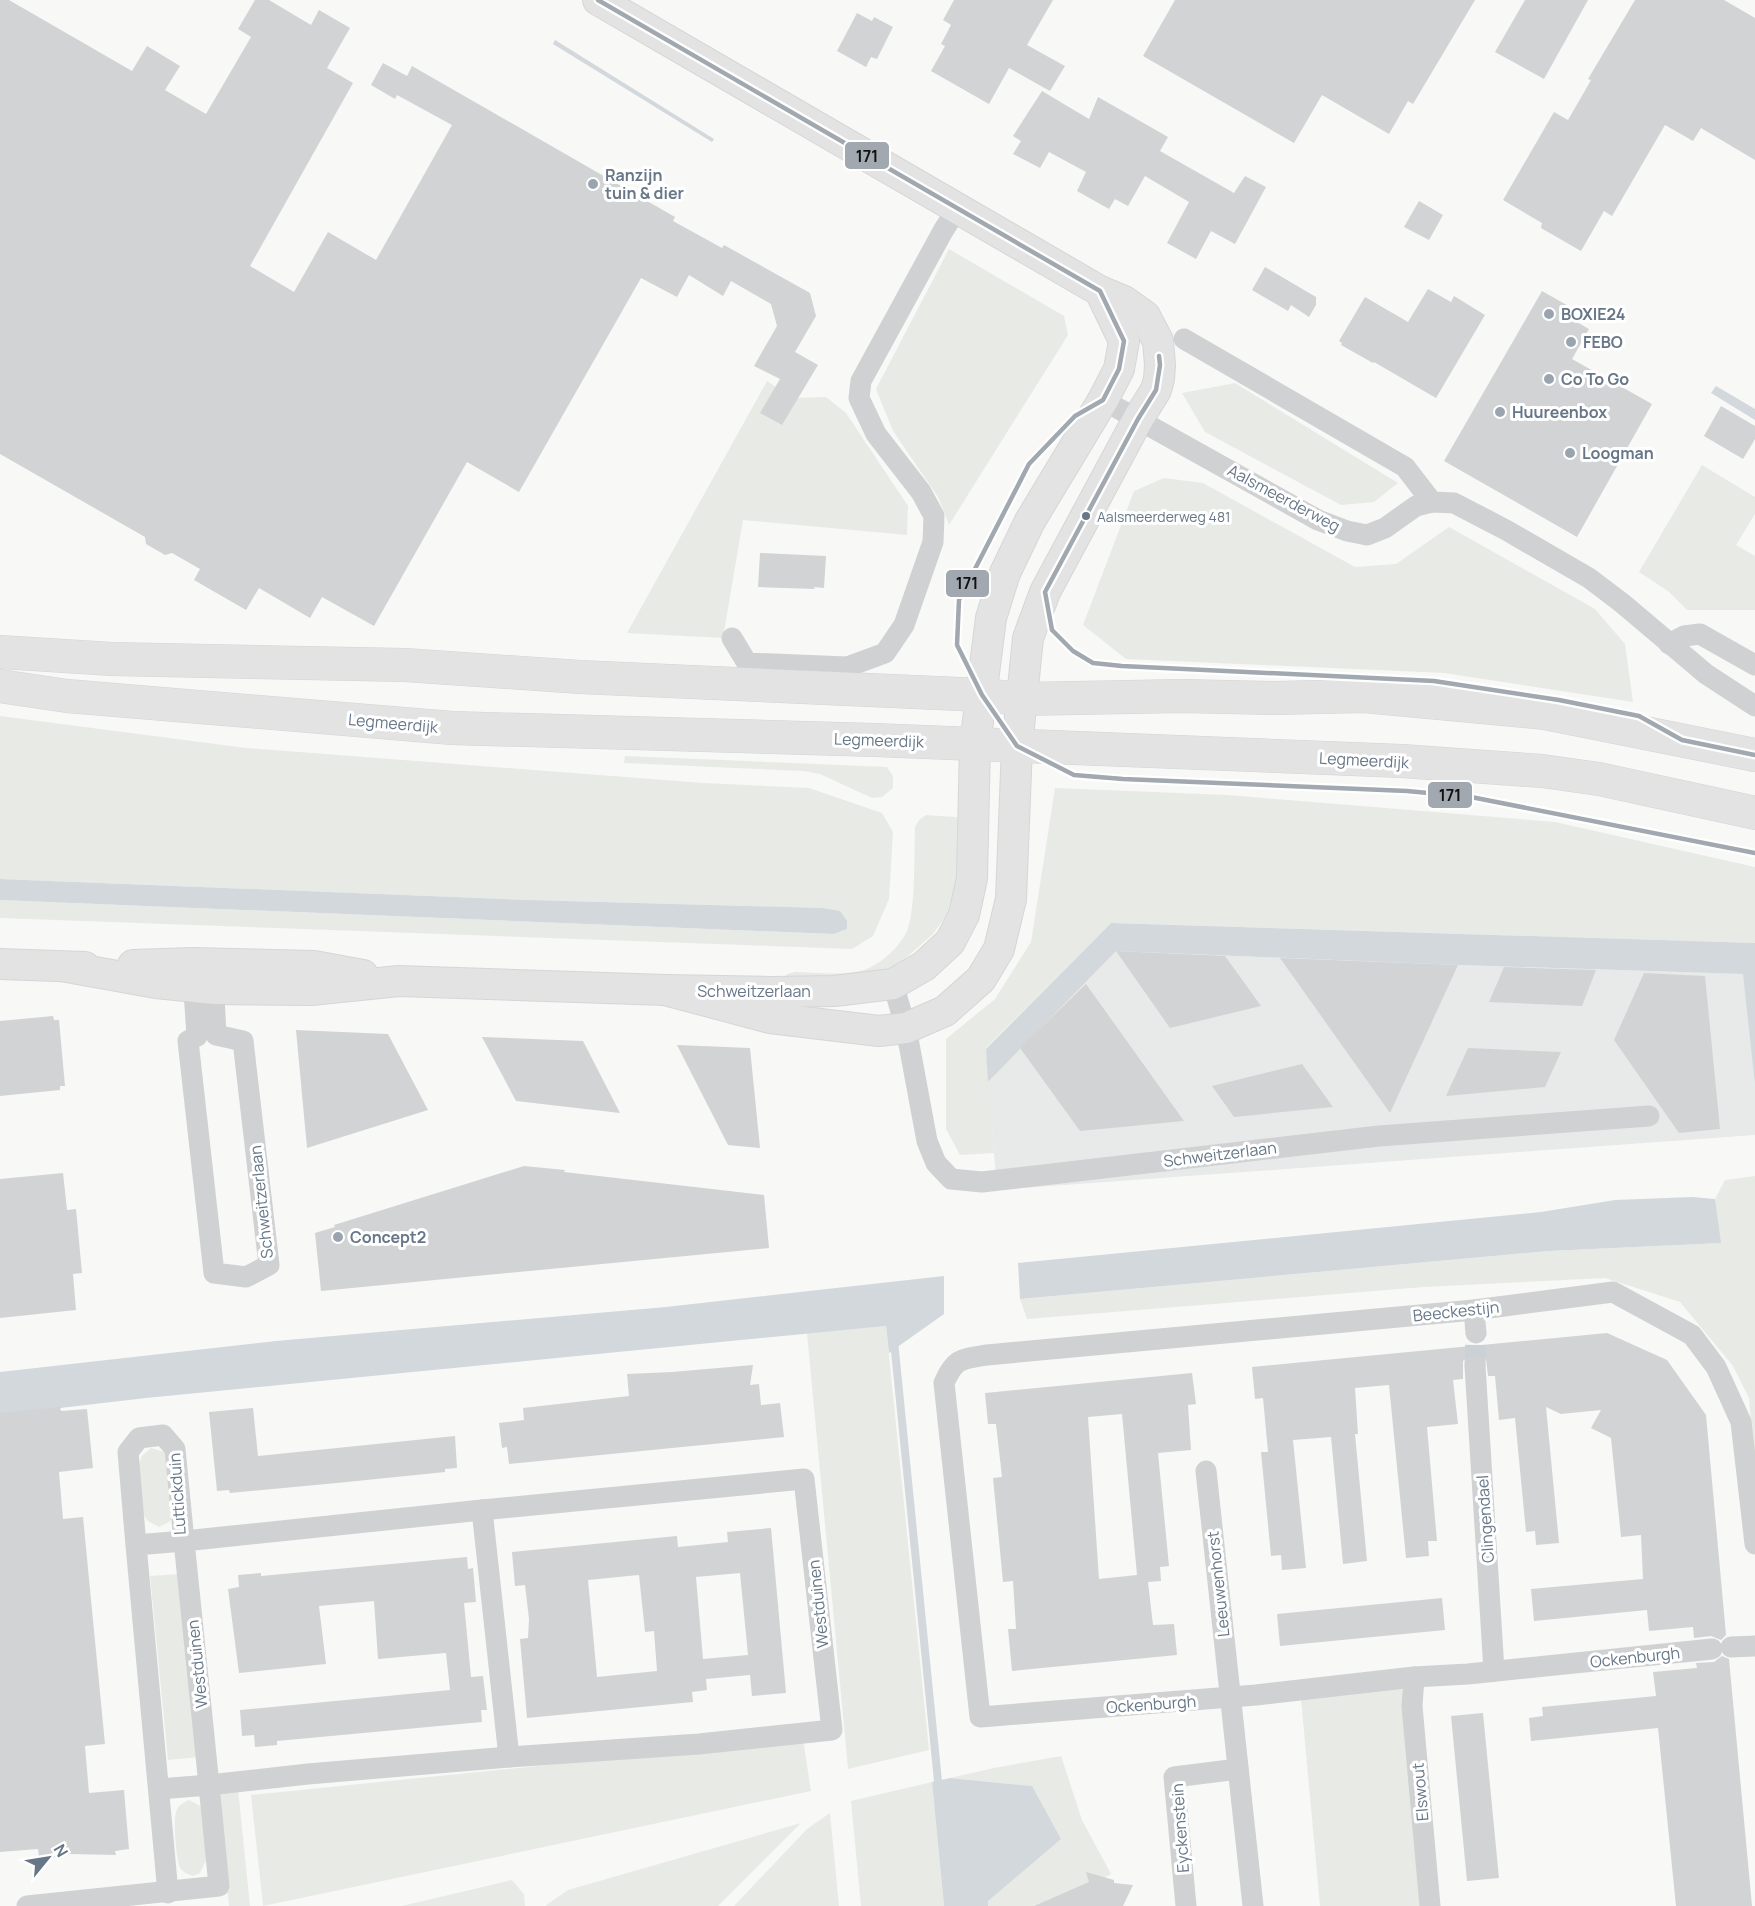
<svg xmlns="http://www.w3.org/2000/svg" width="1755" height="1906" font-family="Manrope,sans-serif">
<style>
.built{fill:#e8eaea}
.green{fill:#e8ebe5}
.water{fill:#d2d8dc}
.lines{fill:none;stroke-linecap:round;stroke-linejoin:round}
.stream{stroke:#d2d8dc;stroke-width:8}
.building{fill:#d2d3d4;fill-rule:evenodd}
.street-tunnel{stroke:#ccd1d6;stroke-width:21;stroke-dasharray:21 10;stroke-linecap:butt}
.secondary-casing{stroke:#d5d6d7;stroke-width:32}
.primary-casing{stroke:#d3d4d5;stroke-width:34}
.street{stroke:#d0d1d2;stroke-width:21}
.secondary{stroke:#e3e3e3;stroke-width:30}
.primary{stroke:#e3e3e3;stroke-width:33}
.bus-1-casing{stroke:#fff;stroke-width:9}
.bus-1{stroke:#a1a8af;stroke-width:4.5}
.poi-dot{fill:#9aa4af;stroke:#fff;stroke-width:2}
.bus-dot{fill:#677788;stroke:#fff;stroke-width:2}
.labels{text-anchor:middle;stroke-width:6;stroke-linejoin:round;paint-order:stroke}
.bus-label{font-size:14px;fill:#677788;stroke:#fff;text-anchor:start}
.poi-label{font-size:16px;font-weight:bold;fill:#677788;stroke:#fff;text-anchor:start}
.street-label{font-size:16px;fill:#677788;stroke:#fff}
.line-badge{stroke:#fff;stroke-width:2}
.pale-badge-label{font-size:16px;text-anchor:middle;font-weight:bold;fill:#111}
</style>
<rect width="100%" height="100%" fill="#f8f8f7"/>
<path class="built" d="M1116 951 1458 965 1744 974 1755 1085V1135L997 1190 988 1082 1083 979Z"/>
<g class="green">
<path d="M949 249 1064 316 1068 335 949 525 938 497 893 431 876 389Z"/>
<path d="M767 381 793 398 826 397 846 413 908 506 907 535 743 520 723 638 627 633Z"/>
<path d="M1235 383 1398 483 1374 502 1341 505 1205 432 1182 393Z"/>
<path d="M1702 465 1755 497V514L1736 545 1755 556V610H1687L1668 591 1639 572Z"/>
<path d="M1164 478 1203 483 1355 567 1396 564 1449 527 1595 609 1625 644 1633 702 1444 673 1126 659 1083 625 1134 491Z"/>
<path d="M0 716 246 748 704 783 809 788 882 813 893 832 889 899 873 936 852 949 0 918V900L834 934 847 929V921L822 908 529 900 0 879Z"/>
<path d="M625 756 887 767 893 776V788L882 797 872 798 820 774 803 771 624 763Z"/>
<path d="M1055 788 1228 795 1555 822 1755 867V943L1111 923 986 1048 994 1153 960 1155 946 1129V1039L995 999 1031 942Z"/>
<path d="M926 815 956 817 961 821 967 836 950 910 933 934 899 964 875 976 784 980 787 974 795 972C818 972 848 977 869 968 884 961 898 948 906 933 916 914 914 851 915 827L919 820Z"/>
<path d="M1755 1176V1467L1749 1398 1733 1366 1680 1302 1605 1278 1424 1287 1027 1319 1020 1299 1549 1251 1720 1243 1715 1199 1725 1180Z"/>
<path d="M886 1326 929 1750 848 1769 807 1333Z"/>
<path d="M151 1448 164 1452 169 1458 174 1515 169 1522 159 1527 148 1521 143 1514 139 1464 142 1456Z"/>
<path d="M181 1574 199 1757 168 1760 150 1576Z"/>
<path d="M1402 1688 1422 1906H1320L1301 1699Z"/>
<path d="M803 1739 811 1791 263 1906 251 1795Z"/>
<path d="M1061 1756 1082 1820 1111 1874 1058 1904V1906H988V1901L1032 1786 950 1778 994 1768Z"/>
<path d="M932 1782 944 1906H861L851 1801Z"/>
<path d="M238 1789 250 1906H229L217 1791Z"/>
<path d="M189 1800 202 1807 207 1858 200 1873 193 1876C188 1874 184 1873 181 1869 176 1862 173 1820 176 1812 178 1805 183 1803 189 1800Z"/>
<path d="M830 1813 839 1906H734L807 1829Z"/>
<path d="M801 1823 718 1906H545L568 1890Z"/>
<path d="M512 1880 524 1894 525 1906H402Z"/>
</g>
<g class="water">
<path d="M555 40 714 139 712 142 553 44Z"/>
<path d="M1716 386 1755 409V420L1711 393Z"/>
<path d="M0 879 529 900 822 908 840 911 847 921V929L834 934 0 900Z"/>
<path d="M1111 923 1755 943V1085L1743 974 1458 965 1116 951 988 1082 986 1049Z"/>
<path d="M1692 1197 1715 1199 1721 1243 1549 1251 1020 1299 1018 1263 1541 1212 1615 1200Z"/>
<path d="M944 1276V1314L889 1353 886 1326 146 1398 0 1415V1372L276 1341 666 1307Z"/>
<path d="M950 1778 1032 1786 1061 1839 988 1901V1906H944L932 1782Z"/>
</g>
<g class="lines">
<path class="stream" d="M894 1341 939 1791"/>
</g>
<g class="building">
<path d="M0 0H9L132 71 147 46 180 66 165 90 206 114 251 37 238 29 255 0H269L311 25 319 10 350 28 327 68 353 83 250 266 294 292 328 232 376 260 452 125 397 95 395 99 371 85 383 63 407 76 412 66 675 217 673 221 722 248 724 245 810 293 816 316 795 352 818 365 782 425 760 413 780 379 754 366 777 326 771 304 731 281 723 296 689 275 677 297 641 278 519 492 467 462 374 626 322 597 310 618 259 588 246 610 194 580 200 569 172 553 165 555 146 544 145 537 0 454Z"/>
<path d="M954 0H1053L1027 45 1065 66 1050 91 1009 68 989 104 931 71 945 46 941 44 951 25 943 20Z"/>
<path d="M1175 0H1475L1413 104 1408 101 1389 134 1322 95 1294 143 1143 56Z"/>
<path d="M1525 0H1588L1544 79 1495 52Z"/>
<path d="M1635 0H1724L1755 18V160L1701 128 1693 141 1665 125 1612 216 1604 211 1581 251 1541 228 1542 223 1503 200 1554 112 1568 120 1591 80 1588 79Z"/>
<path d="M857 13 872 21 874 17 893 27 877 59 871 57 866 67 837 51Z"/>
<path d="M1042 91 1089 119 1098 97 1168 137 1160 151 1234 193 1245 176 1266 187 1235 244 1211 231 1196 259 1167 243 1189 202 1145 176 1128 206 1115 199 1109 209 1077 191 1086 172 1049 152 1040 168 1013 154 1021 141 1013 136Z"/>
<path d="M1419 201 1443 215 1429 240 1404 227Z"/>
<path d="M1265 267 1316 297V305L1309 317 1291 305 1288 311 1252 290Z"/>
<path d="M1428 289 1451 302 1454 296 1485 315 1436 398 1374 362 1373 363 1341 345 1342 343 1339 341 1365 297 1408 322Z"/>
<path d="M1542 291 1572 308 1568 317 1589 329 1572 359 1652 404 1577 537 1444 461Z"/>
<path d="M1721 406 1755 426V439L1743 459 1704 436Z"/>
<path d="M760 553 826 556 824 588 814 587 815 589 758 587Z"/>
<path d="M1116 951 1225 956 1261 1006 1170 1028Z"/>
<path d="M1280 958 1458 965 1390 1113Z"/>
<path d="M1504 967 1596 970 1582 1006 1489 1002Z"/>
<path d="M1644 973 1705 976 1720 1129 1679 1133 1614 1040Z"/>
<path d="M1086 984 1184 1121 1080 1131 1020 1048Z"/>
<path d="M53 1016 54 1020H59L65 1086H60V1090L0 1096V1021Z"/>
<path d="M296 1030 388 1034 428 1110 307 1148Z"/>
<path d="M482 1037 583 1041 620 1113 516 1101Z"/>
<path d="M677 1045 750 1048 760 1148 728 1145Z"/>
<path d="M1468 1048 1561 1052 1545 1087 1446 1096Z"/>
<path d="M1302 1064 1333 1107 1234 1117 1212 1086Z"/>
<path d="M524 1166 565 1170 564 1172 764 1195 769 1248 321 1291 315 1233 335 1227 334 1225Z"/>
<path d="M63 1173 67 1210 76 1209 82 1273 73 1274 76 1310 0 1318V1179Z"/>
<path d="M1607 1333 1667 1360 1706 1415 1726 1635 1721 1640 1711 1636 1694 1638 1693 1627 1649 1631 1647 1610 1534 1621 1531 1589 1643 1579 1641 1535 1621 1537 1611 1438 1591 1428 1601 1410 1561 1414 1546 1407 1559 1543 1536 1545 1535 1531 1526 1532 1515 1418 1499 1420 1495 1376H1488L1486 1359 1481 1355 1475 1353 1468 1356 1463 1361V1379L1453 1380 1458 1424 1427 1427 1437 1541H1428L1429 1556 1406 1558 1389 1385 1355 1388 1358 1434H1355L1367 1561 1343 1564 1331 1437 1293 1440 1306 1568 1282 1570 1281 1555 1271 1556 1261 1452H1268L1263 1398 1255 1399 1252 1367Z"/>
<path d="M753 1365 750 1385 759 1384 761 1405 780 1403 784 1437 509 1464 507 1447 502 1448 499 1423 524 1420 523 1408 629 1396 627 1374 672 1372Z"/>
<path d="M1192 1373 1196 1404 1188 1405 1191 1450 1158 1453 1169 1566 1160 1567 1161 1581 1148 1582 1153 1625 1174 1624 1177 1655 1012 1671 1008 1629H1016L1013 1581 1003 1582 993 1478 1002 1477 996 1424H988L985 1393ZM1122 1414 1137 1575 1099 1579 1088 1417Z"/>
<path d="M60 1407 61 1411 87 1409 93 1468 59 1472 63 1519 83 1517 105 1744 85 1746 89 1793 124 1790 129 1849 115 1851 116 1855 70 1854 51 1858H39L38 1849 0 1852V1413Z"/>
<path d="M253 1408 258 1456 455 1436 457 1468 445 1469V1472L337 1483 230 1493 229 1490 217 1491 209 1412Z"/>
<path d="M771 1528 786 1693 752 1696 750 1675 706 1679 707 1690 692 1692 693 1702 527 1718 520 1639 528 1638 529 1619 525 1585 515 1586 512 1552 677 1536 678 1547 728 1542 727 1532ZM740 1573 748 1655 703 1659 696 1577ZM639 1575 645 1632 654 1631 657 1671 597 1677 588 1580Z"/>
<path d="M467 1557 468 1569 473 1568 476 1602 464 1603 471 1677 483 1676 487 1710H481L482 1722 277 1741V1745L255 1747 254 1735 242 1736 240 1710 450 1690 446 1653 378 1659 374 1601 319 1606 326 1664 239 1673 228 1589 239 1587 238 1575 261 1573V1576Z"/>
<path d="M1442 1598 1445 1630 1280 1646 1277 1614Z"/>
<path d="M1722 1656 1729 1659 1752 1906H1676L1658 1728 1531 1741 1529 1718 1543 1716 1542 1707 1656 1696 1653 1672 1697 1668 1696 1663 1714 1662Z"/>
<path d="M1483 1713 1499 1878 1467 1881 1451 1716Z"/>
<path d="M1086 1872 1114 1880V1883L1133 1885 1123 1906H1034L1089 1882Z"/>
</g>
<g class="lines">
<path class="street-tunnel" d="M1475 1366 1476 1333"/>
<g class="secondary-casing">
<g id="secondary">
<path d="M598 0 1100 291 1124 301 1145 316 1158 341 1160 365 1159 379 1156 390 1138 419 1045 592 1028 638 1017 746 1011 899 999 949 981 979 945 1011 906 1028 879 1031 770 1018 665 990"/>
<path d="M0 964 85 967"/>
<path d="M133 965 193 963 314 966 363 975"/>
<path d="M67 967 156 983 215 989 311 990 399 981 665 990 772 992 834 991 893 984 924 966 950 942 964 915 972 878 975 744 991 618 1005 573 1030 521 1103 400 1119 369 1124 341 1100 291"/>
</g>
</g>
<g class="primary-casing">
<g id="primary">
<path d="M0 652 112 659 405 665 580 677 982 695 1022 699 1182 696 1275 698 1364 696 1545 713 1755 755"/>
<path d="M0 686 67 696 452 728 875 740 1402 761 1542 771 1599 779 1755 813"/>
</g>
</g>
<g class="street">
<path d="M1184 339 1405 467 1432 502"/>
<path d="M1103 400 1318 520 1347 531 1367 535 1385 528 1416 506 1432 502 1454 503 1506 530 1589 578 1622 603 1706 674 1755 706"/>
<path d="M732 638 747 663 847 667 885 653 904 625 933 542 934 516 921 492 876 434 859 398 861 381 943 231 957 209"/>
<path d="M1669 644 1684 636 1700 634 1755 665"/>
<path d="M193 976 197 1036 188 1041 214 1273 246 1277 269 1265 243 1041 216 1035 213 976"/>
<path d="M893 984 906 1028 927 1141 936 1163 951 1179 982 1182 1379 1136 1649 1116"/>
<path d="M1474 1310 1476 1333"/>
<path d="M1475 1366 1494 1671"/>
<path d="M1206 1471 1253 1906"/>
<path d="M804 1479 832 1730 699 1744 509 1757 308 1774 209 1785 184 1541 482 1510Z"/>
<path d="M482 1510 509 1757"/>
<path d="M136 1545 184 1541 175 1449 163 1435 139 1438 128 1452 136 1545 168 1893"/>
<path d="M1731 1647 1755 1646"/>
<path d="M1712 1649 1468 1674 1414 1677 1256 1695 980 1717 944 1383C955 1358 961 1359 987 1355L1474 1310 1613 1292 1692 1335 1716 1367 1741 1422 1755 1544"/>
<path d="M1414 1677 1412 1706 1430 1906"/>
<path d="M27 1906 219 1886 209 1785 159 1789"/>
<path d="M1186 1906 1174 1777 1238 1769"/>
</g>
<use href="#secondary" class="secondary"/>
<use href="#primary" class="primary"/>
<g class="bus-1-casing">
<g id="bus-1">
<path d="M598 0 1100 291 1124 341 1119 369 1103 400 1075 416 1029 464 959 600 957 645 982 695 1017 746 1074 775 1123 779 1407 791 1471 797 1755 853"/>
<path d="M1159 356 1160 365 1156 390 1138 419 1045 592 1052 630 1073 651 1093 663 1122 666 1434 681 1559 700 1639 716 1682 740 1755 755"/>
</g>
</g>
<use href="#bus-1" class="bus-1"/>
</g>
<g class="poi-dot">
<circle cx="593" cy="184" r="6"/>
<circle cx="1549" cy="314" r="6"/>
<circle cx="1571" cy="342" r="6"/>
<circle cx="1549" cy="379" r="6"/>
<circle cx="1500" cy="412" r="6"/>
<circle cx="1570" cy="453" r="6"/>
<circle cx="338" cy="1237" r="6"/>
</g>
<circle class="bus-dot" cx="1086" cy="516" r="5"/>
<g class="labels">
<g class="bus-label">
<text x="1097" y="522">Aalsmeerderweg 481</text>
</g>
<g class="poi-label">
<text x="605" y="181">Ranzijn<tspan x="605" dy="18">tuin &amp; dier</tspan></text>
<text x="1561" y="320">BOXIE24</text>
<text x="1583" y="348">FEBO</text>
<text x="1561" y="385">Co To Go</text>
<text x="1512" y="418">Huureenbox</text>
<text x="1582" y="459">Loogman</text>
<text x="350" y="1243">Concept2</text>
</g>
<g class="street-label">
<text transform="translate(1284 498) rotate(28)" y="6">Aalsmeerderweg</text>
<text transform="translate(393 723) rotate(5)" y="6">Legmeerdijk</text>
<text transform="translate(879 740) rotate(2)" y="6">Legmeerdijk</text>
<text transform="translate(1364 760) rotate(3)" y="6">Legmeerdijk</text>
<text x="754" y="997">Schweitzerlaan</text>
<text transform="translate(1220 1154) rotate(-7)" y="6">Schweitzerlaan</text>
<text transform="translate(261 1202) rotate(-96)" y="6">Schweitzerlaan</text>
<text transform="translate(1456 1311) rotate(-6)" y="6">Beeckestijn</text>
<text transform="translate(177 1494) rotate(-94)" y="6">Luttickduin</text>
<text transform="translate(1485 1519) rotate(-94)" y="6">Clingendael</text>
<text transform="translate(1218 1584) rotate(-96)" y="6">Leeuwenhorst</text>
<text transform="translate(818 1604) rotate(-96)" y="6">Westduinen</text>
<text transform="translate(1635 1657) rotate(-6)" y="6">Ockenburgh</text>
<text transform="translate(197 1664) rotate(-96)" y="6">Westduinen</text>
<text transform="translate(1151 1704) rotate(-4)" y="6">Ockenburgh</text>
<text transform="translate(1420 1792) rotate(-95)" y="6">Elswout</text>
<text transform="translate(1180 1828) rotate(-94)" y="6">Eyckenstein</text>
</g>
</g>
<g class="line-badge">
<rect x="844" y="141" width="46" height="29" rx="6" fill="#a1a8af"/>
<rect x="945" y="569" width="45" height="29" rx="6" fill="#a1a8af"/>
<rect x="1427" y="781" width="46" height="28" rx="6" fill="#a1a8af"/>
</g>
<g class="pale-badge-label">
<text x="867" y="162">171</text>
<text x="967" y="589">171</text>
<text x="1450" y="801">171</text>
</g>
<g transform="translate(48 1858) rotate(60)" stroke="#ffffff" stroke-width="4.5" paint-order="stroke">
<path d="M0-4.5L10 22L0 15L-10 22Z" fill="#677788"/>
<text y="-9" font-size="16" font-weight="bold" text-anchor="middle" fill="#677788">N</text>
</g>
</svg>
